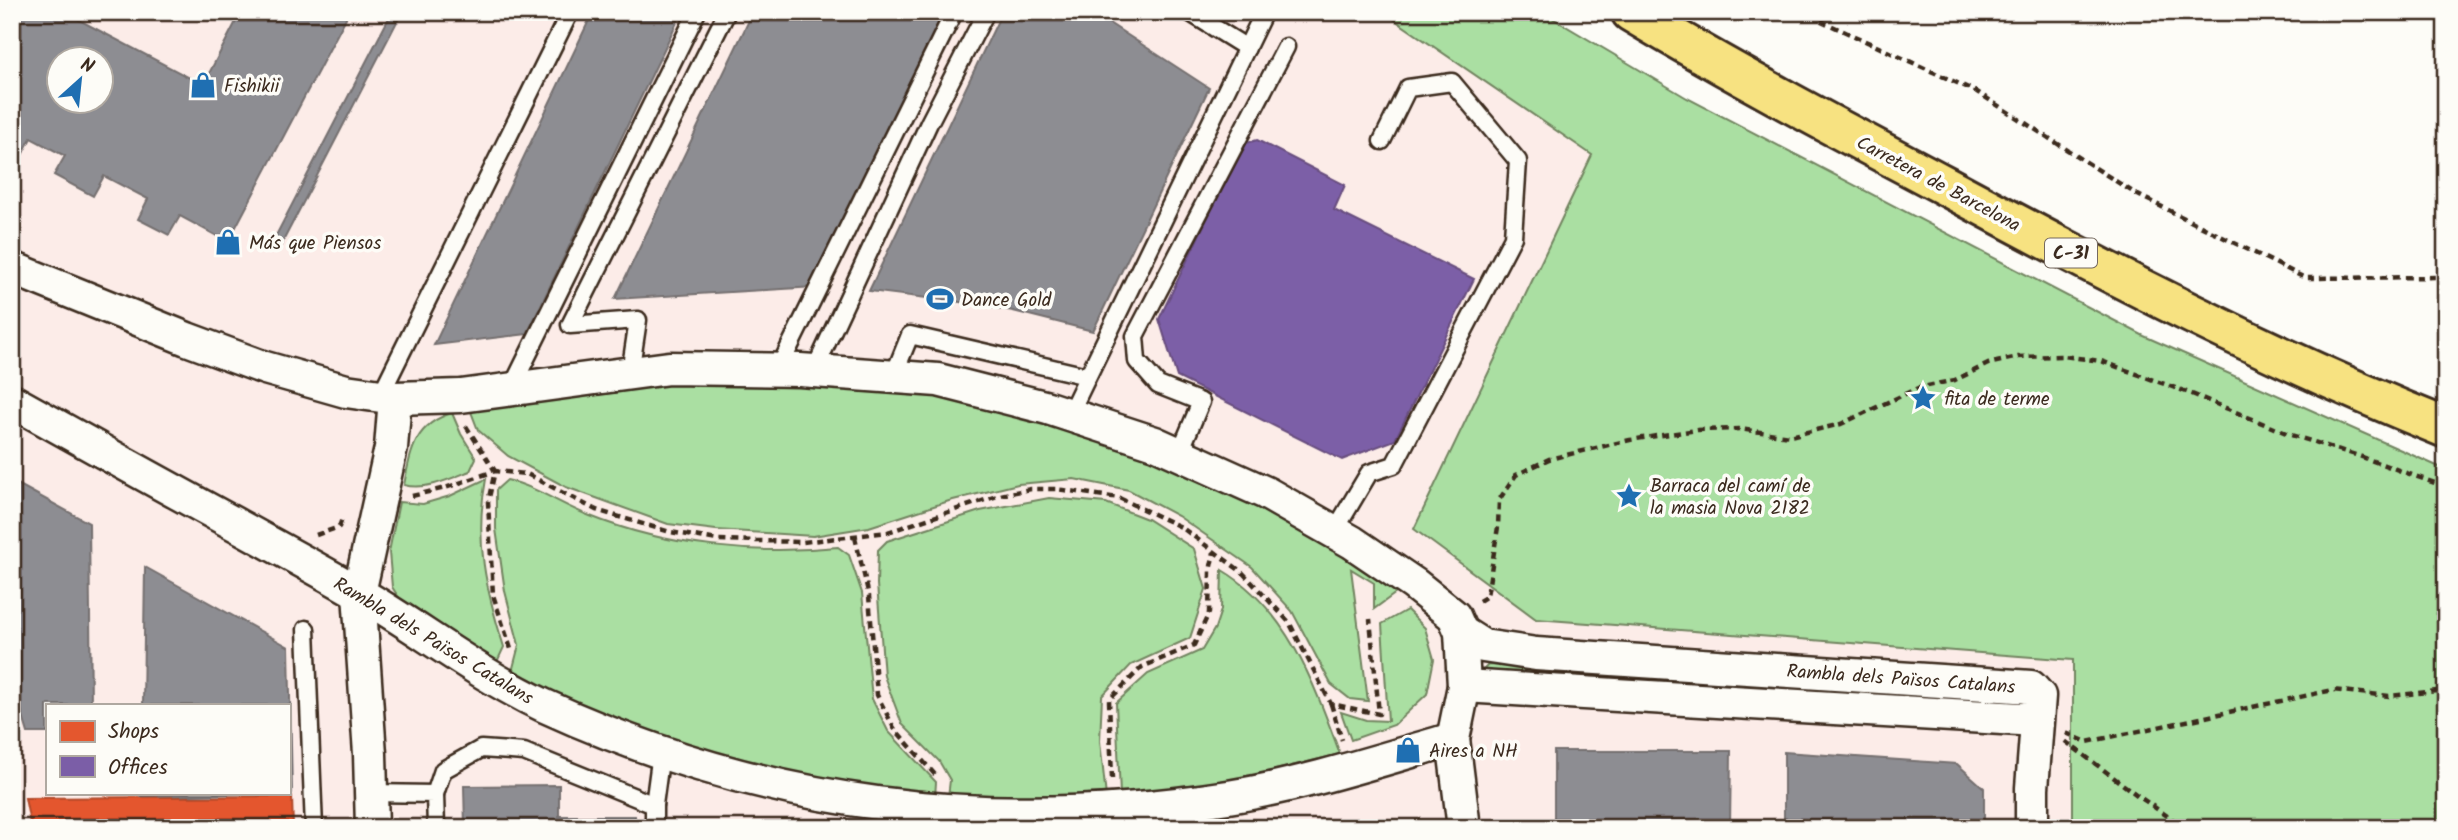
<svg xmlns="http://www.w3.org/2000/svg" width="2458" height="840" font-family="Kalam,sans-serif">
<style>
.built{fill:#fcece8;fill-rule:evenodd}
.green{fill:#aadfa2;stroke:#728460;stroke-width:2}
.shops{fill:#e4572e;stroke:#b14a29;stroke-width:2}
.offices{fill:#7b5ea7;stroke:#684e7e;stroke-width:2}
.industry{fill:#8d8d92;stroke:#746f6f;stroke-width:2;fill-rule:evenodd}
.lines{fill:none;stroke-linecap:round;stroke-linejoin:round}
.lane-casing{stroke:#3b2a1e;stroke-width:21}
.street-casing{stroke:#3b2a1e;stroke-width:37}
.highway-casing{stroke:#3b2a1e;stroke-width:44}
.path{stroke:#3b2a1e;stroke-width:4.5;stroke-dasharray:7 5;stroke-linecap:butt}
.lane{stroke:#fdfcf7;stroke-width:16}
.street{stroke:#fdfcf7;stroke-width:32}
.highway{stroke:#f7e281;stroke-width:38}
.labels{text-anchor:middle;stroke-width:7;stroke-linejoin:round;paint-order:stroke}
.shield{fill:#fdfcf7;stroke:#75695f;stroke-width:2}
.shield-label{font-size:18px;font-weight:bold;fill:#3b2a1e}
.poi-label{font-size:19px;fill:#3b2a1e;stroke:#fdfcf7;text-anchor:start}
.street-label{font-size:19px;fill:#3b2a1e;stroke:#fdfcf7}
</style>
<rect width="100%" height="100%" fill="#fdfcf7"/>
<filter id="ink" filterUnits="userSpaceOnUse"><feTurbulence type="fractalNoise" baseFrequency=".0143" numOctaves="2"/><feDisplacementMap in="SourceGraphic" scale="14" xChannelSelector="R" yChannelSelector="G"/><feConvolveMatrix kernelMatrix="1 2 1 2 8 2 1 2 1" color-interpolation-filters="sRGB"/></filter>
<g filter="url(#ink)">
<path class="built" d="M12 12H1383L1592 154 1414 529 1536 619 2073 660V828H12ZM60 60H102V102H60ZM47 705H289V793H47Z"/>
<g class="green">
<path d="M1383 12H1542L1687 98 2144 336 2446 470V828H2073V660L1536 619 1414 529 1592 155Z"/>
<path d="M673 381 891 389 987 406 1153 457 1258 504 1334 547 1400 590 1374 609V583L1351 569 1368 701 1350 699 1331 684 1292 611 1252 567 1178 516 1129 490 1074 479 1018 484 949 501 869 527 813 536 716 530 668 524 566 487 508 456 478 430 470 409Z"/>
<path d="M452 413 461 434 476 458 470 471C450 479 425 491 404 485 411 450 415 424 452 413Z"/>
<path d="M486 479C474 539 486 590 504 647L496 664 407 610 392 587 389 552 399 502 423 504 450 496Z"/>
<path d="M507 480C537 487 561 505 590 516 667 547 756 555 838 547L849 555 862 593 872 699 888 731 936 782 935 797 735 764 605 717 512 672 519 645 505 591 496 529V490Z"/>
<path d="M1049 498 1106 503 1147 519 1194 549 1206 589 1190 638 1131 665 1102 696 1100 741 1106 797H948L950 780 939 761 902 724 884 676 877 584 878 550 887 541 980 511Z"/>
<path d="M1222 570C1288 609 1315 686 1340 754L1218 784 1120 795 1116 703 1148 674 1202 650 1215 628 1221 610Z"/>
<path d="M1407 610 1425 628 1434 659 1427 694 1394 725 1351 740 1341 712 1366 720 1388 721 1382 624Z"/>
<path d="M1488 665 1578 671V681L1489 676 1484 669Z"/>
<path d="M1595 673 1943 694 1941 703 1595 682Z"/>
</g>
<path class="shops" d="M292 796 293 828H31L25 798Z"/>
<path class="offices" d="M1257 140 1345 185 1334 210 1474 279 1395 440 1342 460 1177 377 1159 319 1243 144Z"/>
<g class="industry">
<path d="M12 12H64L203 85 241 12H349L228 242 180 216 169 235 138 219 148 199 104 176 93 196 54 175 65 156 31 138 21 157 12 153V135L15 130 12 128ZM60 60H102V102H60Z"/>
<path d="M392 12H402L278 251 270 247Z"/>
<path d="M593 12H682L527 334 434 345Z"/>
<path d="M753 12H947L815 287 615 299Z"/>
<path d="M1002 12H1092L1209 88 1093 331 1013 311 968 303 869 291Z"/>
<path d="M12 481 89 523 91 705H47V733H28L12 680Z"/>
<path d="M145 567 289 647 292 793 141 796V793H289V705H143Z"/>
<path d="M1554 751H1731L1730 828H1554Z"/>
<path d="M1784 752 1957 764 1984 788V828H1784Z"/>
<path d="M559 785V816H635V828H465L464 786Z"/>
</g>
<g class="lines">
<g class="lane-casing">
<g id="lane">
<path d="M1189 12 1247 48"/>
<path d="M778 370 954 12"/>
<path d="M814 371 929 123 986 12"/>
<path d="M630 373 638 320 570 325 727 12"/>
<path d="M893 377 910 335 1087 376"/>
<path d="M511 389 697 12"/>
<path d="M380 396 570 12"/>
<path d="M1069 415 1264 12"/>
<path d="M1179 454 1201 402 1158 385 1137 361 1135 336 1286 47"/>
<path d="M1334 532 1369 473 1394 465 1513 237 1518 161 1452 82 1408 88 1382 141"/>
<path d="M306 629 314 828"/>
<path d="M370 793 435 794 436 828"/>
<path d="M435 794 443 770 481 749 524 752 654 805V828"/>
<path d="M654 805 661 753"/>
</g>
</g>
<g class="street-casing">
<g id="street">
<path d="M12 268 187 339 265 368 346 391 395 398 461 396 669 368 800 370 938 380 1048 408 1155 443 1266 493 1352 542 1414 584 1454 616 1461 632 1464 686 1453 739 1464 828"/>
<path d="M12 401C89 444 166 487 244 529 282 550 321 571 359 593 422 630 479 675 545 706 766 807 988 834 1228 797 1303 785 1380 760 1453 739"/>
<path d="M1461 632 1483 646 1536 654 2031 687 2039 696 2032 788V828"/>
<path d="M1464 686 2036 720"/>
<path d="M372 828 370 754 359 593 391 448 395 398"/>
</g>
</g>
<g class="highway-casing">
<path id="highway" d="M1631 12C1734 74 1840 130 1946 186 2109 274 2274 359 2446 428"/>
</g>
<g class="path">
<path d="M1814 12 1817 19 1977 92 2136 194 2305 278 2446 277"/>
<path d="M466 426 495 471 488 502 493 595 511 649"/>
<path d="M412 496 445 488 495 471 527 474 596 510 670 532 718 540 803 542 888 532 1000 495 1031 489H1056L1119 498 1181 527 1242 572 1289 622 1331 704 1379 714 1370 619"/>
<path d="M316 535 339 527 342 519"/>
<path d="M855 537 869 596 877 695 894 728 937 777"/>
<path d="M1479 601 1487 596 1498 527 1499 500 1516 475 1549 459 1630 440 1697 430 1739 429 1790 436 1841 424 1918 388 1955 380 1988 364 2018 357 2063 356 2101 361 2192 394 2291 435 2359 456 2446 487"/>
<path d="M1331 704 1342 740"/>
<path d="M2066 733 2087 742 2333 690 2389 696 2446 690"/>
<path d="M2065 741 2141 798 2185 828"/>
<path d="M1112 779 1109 700 1142 667 1194 645 1209 613 1210 571 1214 552"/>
</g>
<use href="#lane" class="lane"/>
<use href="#street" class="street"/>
<use href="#highway" class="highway"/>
</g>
</g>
<defs>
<g id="shop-bare" transform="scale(2.1)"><path d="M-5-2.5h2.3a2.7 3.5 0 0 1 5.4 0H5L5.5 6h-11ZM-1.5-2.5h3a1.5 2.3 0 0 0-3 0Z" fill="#1f6fb2" stroke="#fdfcf7" stroke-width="2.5" paint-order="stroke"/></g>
<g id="stadium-bare" transform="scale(2.1)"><path d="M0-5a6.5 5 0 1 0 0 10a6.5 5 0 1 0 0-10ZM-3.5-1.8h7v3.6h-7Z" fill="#1f6fb2" stroke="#fdfcf7" stroke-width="2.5" paint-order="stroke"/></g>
<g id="sight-bare" transform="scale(2.1)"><path d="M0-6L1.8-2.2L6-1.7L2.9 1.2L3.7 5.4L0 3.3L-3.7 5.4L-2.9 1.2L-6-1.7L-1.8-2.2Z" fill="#1f6fb2" stroke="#fdfcf7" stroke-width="2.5" paint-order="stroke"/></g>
</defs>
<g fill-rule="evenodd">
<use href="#shop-bare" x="203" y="85"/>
<use href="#shop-bare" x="228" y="242"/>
<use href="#stadium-bare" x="940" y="299"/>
<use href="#sight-bare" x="1923" y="398"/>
<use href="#sight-bare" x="1629" y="496"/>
<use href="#shop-bare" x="1408" y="750"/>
</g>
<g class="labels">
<rect class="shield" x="2045" y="238.5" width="52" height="29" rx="5"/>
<g class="shield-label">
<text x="2071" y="259">C-31</text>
</g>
<g class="poi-label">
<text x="224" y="92">Fishikii</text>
<text x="249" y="249">Más que Piensos</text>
<text x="961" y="306">Dance Gold</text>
<text x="1944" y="405">fita de terme</text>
<text x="1650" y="492">Barraca del camí de<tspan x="1650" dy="22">la masia Nova 2182</tspan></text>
<text x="1429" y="757">Aires a NH</text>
</g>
<g class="street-label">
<text transform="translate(1939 183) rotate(28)" y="7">Carretera de Barcelona</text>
<text transform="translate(434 640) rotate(31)" y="7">Rambla dels Països Catalans</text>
<text transform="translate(1901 678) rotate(4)" y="7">Rambla dels Països Catalans</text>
</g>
</g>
<rect width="2458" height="840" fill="none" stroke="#fdfcf7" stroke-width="42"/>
<rect x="21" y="21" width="2416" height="798" fill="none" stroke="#3b2a1e" stroke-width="2.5" filter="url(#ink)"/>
<rect x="46" y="704" width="245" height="91" fill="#fdfcf7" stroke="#afa8a0" stroke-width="2"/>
<rect x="60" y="721" width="35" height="21" fill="#e4572e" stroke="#afa8a0" stroke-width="2"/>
<text x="108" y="738" font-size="21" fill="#3b2a1e">Shops</text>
<rect x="60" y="756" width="35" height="21" fill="#7b5ea7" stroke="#afa8a0" stroke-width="2"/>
<text x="108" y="774" font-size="21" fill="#3b2a1e">Offices</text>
<g transform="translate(80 80) rotate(27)"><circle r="33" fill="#fdfcf7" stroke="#afa8a0" stroke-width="2"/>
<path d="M0-5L12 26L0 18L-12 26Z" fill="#1f6fb2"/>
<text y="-10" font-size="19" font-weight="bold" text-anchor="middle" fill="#3b2a1e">N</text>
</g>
</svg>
